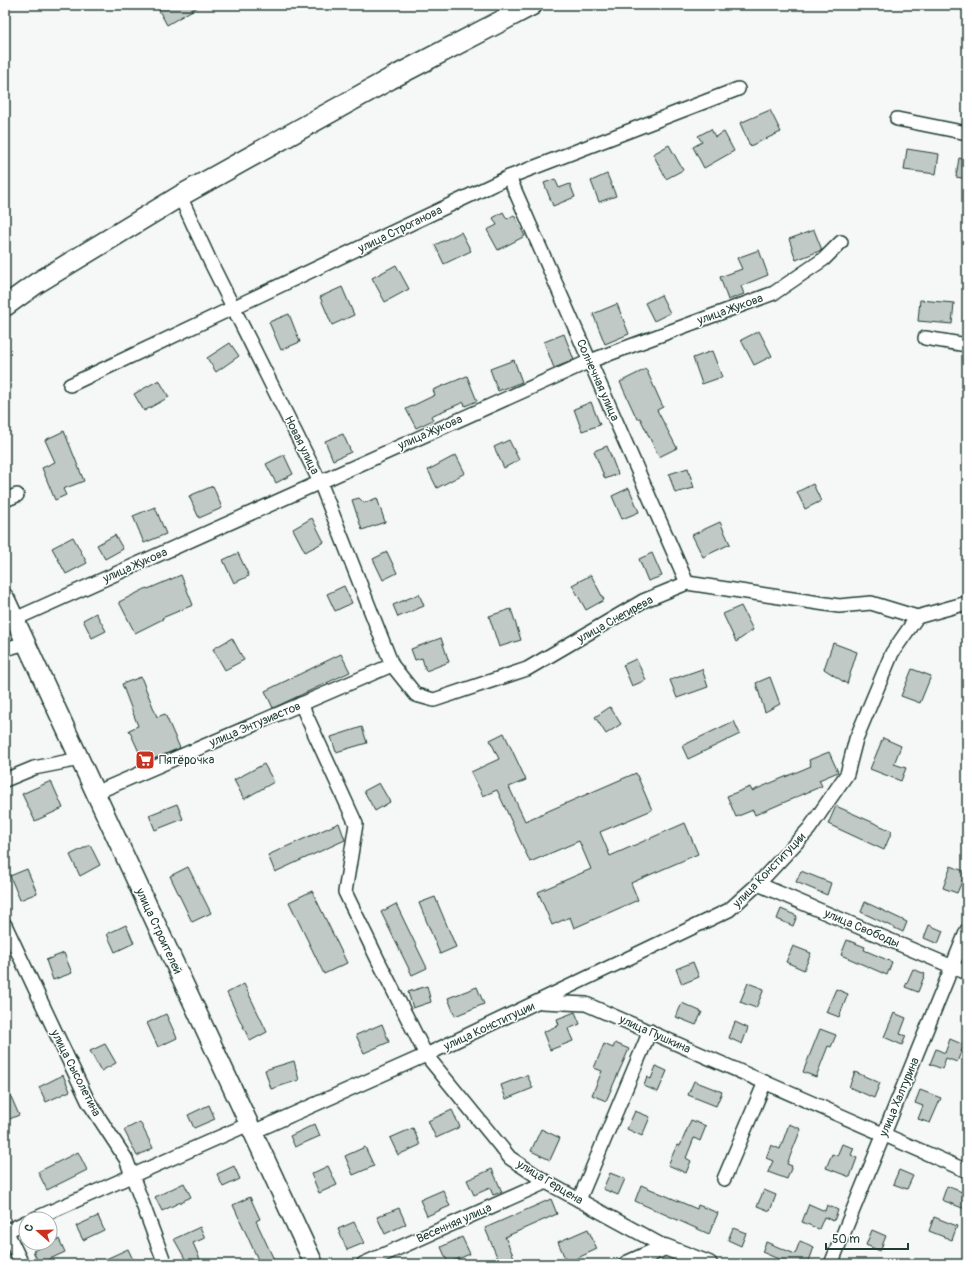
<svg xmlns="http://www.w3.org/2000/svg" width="972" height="1269" font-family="Pangolin,sans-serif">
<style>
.building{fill:#c0c9c6;stroke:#1f3d34}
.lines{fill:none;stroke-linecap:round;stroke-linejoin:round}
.minor-casing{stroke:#1f3d34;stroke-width:16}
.tertiary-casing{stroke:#1f3d34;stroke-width:19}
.secondary-casing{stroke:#1f3d34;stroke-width:21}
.primary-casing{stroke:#1f3d34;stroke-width:23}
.minor{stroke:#fff;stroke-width:13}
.tertiary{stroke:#fff;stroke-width:16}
.secondary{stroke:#fff;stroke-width:18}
.primary{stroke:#fff;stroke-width:20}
.labels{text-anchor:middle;stroke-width:3;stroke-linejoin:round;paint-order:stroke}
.street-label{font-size:12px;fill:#1f3d34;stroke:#fff}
.poi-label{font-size:12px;fill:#1f3d34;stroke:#fff;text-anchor:start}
</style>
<rect width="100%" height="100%" fill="#f6f7f7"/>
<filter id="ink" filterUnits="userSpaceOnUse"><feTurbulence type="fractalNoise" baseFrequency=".025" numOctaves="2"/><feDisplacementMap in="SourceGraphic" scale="8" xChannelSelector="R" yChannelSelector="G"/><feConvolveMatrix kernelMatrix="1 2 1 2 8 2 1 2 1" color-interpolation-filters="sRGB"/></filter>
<g filter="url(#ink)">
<g class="building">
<path d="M156 5H201L167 25Z"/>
<path d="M770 110 781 132 750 146 740 123Z"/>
<path d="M711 129 715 137 724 132 734 151 704 168 693 147 702 142 698 136Z"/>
<path d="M669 145 683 170 666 179 653 154Z"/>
<path d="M907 149 939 154 936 174 904 170Z"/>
<path d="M959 158 967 160V179L956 177Z"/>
<path d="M607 174 616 196 599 202 591 181Z"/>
<path d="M555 179 559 188 570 184 575 197 553 206 544 183Z"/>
<path d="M503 212 507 219 514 215 525 236 498 250 487 230 497 225 493 218Z"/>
<path d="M814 230 822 250 796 260 789 239Z"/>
<path d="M461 232 471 251 444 264 435 245Z"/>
<path d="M759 250 768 275 741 286 744 294 728 300 720 277 742 269 737 258Z"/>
<path d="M396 265 409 289 385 302 372 278Z"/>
<path d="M342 287 354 315 332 325 320 297Z"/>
<path d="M661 295 670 313 654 321 645 303Z"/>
<path d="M920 300 954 303 952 324 918 321Z"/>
<path d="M617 304 629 334 605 344 593 314Z"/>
<path d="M289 314 300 342 281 350 269 322Z"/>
<path d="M759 331 772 356 754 365 741 340Z"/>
<path d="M564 334 574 360 554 368 544 342Z"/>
<path d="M230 343 239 356 216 372 207 358Z"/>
<path d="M712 351 722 377 702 384 693 358Z"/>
<path d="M514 360 522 382 498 391 490 369Z"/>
<path d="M646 369 663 407 657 410 677 448 659 457 640 418 637 419 620 382Z"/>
<path d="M467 376 477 401 465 406 464 402 431 416 433 420 416 428 406 409 435 395 433 390Z"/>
<path d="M159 380 169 397 144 411 134 394Z"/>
<path d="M591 402 600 425 582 431 574 409Z"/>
<path d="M64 431 84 481 63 489 66 495 55 500 42 468 55 462 45 440Z"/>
<path d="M343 434 351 452 333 460 325 441Z"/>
<path d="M509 440 519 460 504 468 494 447Z"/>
<path d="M607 446 618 474 605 479 594 451Z"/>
<path d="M284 455 293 474 276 483 266 464Z"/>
<path d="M456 455 465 473 437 488 428 470Z"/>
<path d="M688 468 694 488 675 493 669 474Z"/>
<path d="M813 484 821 501 805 509 797 492Z"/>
<path d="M213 486 222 508 199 518 189 496Z"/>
<path d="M629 488 639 512 622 519 612 496Z"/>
<path d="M359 498 364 503 377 498 385 522 362 530 352 500Z"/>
<path d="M155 507 166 534 144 543 133 516Z"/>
<path d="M312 518 324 542 305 552 293 529Z"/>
<path d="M720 522 730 544 703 557 692 535Z"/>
<path d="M115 535 123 549 105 559 97 545Z"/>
<path d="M73 537 87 563 66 574 52 548Z"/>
<path d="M387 552 397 573 383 580 373 559Z"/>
<path d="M238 553 249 576 234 583 223 560Z"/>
<path d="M652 553 662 576 648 581 639 559Z"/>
<path d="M181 575 193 605 162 618 163 619 135 633 119 602 147 588 148 589Z"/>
<path d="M591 575 604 600 586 610 572 585Z"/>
<path d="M344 586 352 603 335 611 327 594Z"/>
<path d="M419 594 424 606 398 617 393 605Z"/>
<path d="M741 606 753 630 736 642 723 614Z"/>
<path d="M511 609 521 640 499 647 489 616Z"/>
<path d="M96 613 106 631 92 638 83 620Z"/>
<path d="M232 638 244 660 225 670 213 649Z"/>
<path d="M441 638 449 662 426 671 422 658 415 660 411 649Z"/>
<path d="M833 643 857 652 847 684 824 669Z"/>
<path d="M341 654 350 672 273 708 265 691Z"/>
<path d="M636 659 646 680 632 686 623 665Z"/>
<path d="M702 669 708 687 677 698 670 680Z"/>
<path d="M912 669 931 676 920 703 901 696Z"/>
<path d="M141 677 157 717 165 714 180 748 144 763 129 730 138 726 122 684Z"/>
<path d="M770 677 780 704 765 712 756 683Z"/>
<path d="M610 707 621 724 606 734 595 717Z"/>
<path d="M734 721 740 734 688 759 682 746Z"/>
<path d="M362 727 367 743 336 752 331 737Z"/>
<path d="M504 733 526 780 509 787 525 821 636 773 652 810 600 832 610 856 685 823 698 854 631 883 638 900 574 928 570 917 552 925 538 892 591 869 579 841 530 862 497 790 483 796 471 772 499 759 490 740Z"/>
<path d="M883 738 901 746 894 764 906 768 901 781 870 769Z"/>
<path d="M829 752 838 772 819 780 822 786 755 815 753 810 736 817 727 796 750 787 752 791 811 766 809 760Z"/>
<path d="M264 764 274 782 244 799 234 780Z"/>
<path d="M51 781 63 808 35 821 22 794Z"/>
<path d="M379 783 390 802 375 811 364 791Z"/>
<path d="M177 804 183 819 155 830 149 815Z"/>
<path d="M836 806 892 831 884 850 828 824Z"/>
<path d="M339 823 345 840 275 872 268 855Z"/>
<path d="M90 845 100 865 80 876 70 855Z"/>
<path d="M951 866 966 872 957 893 943 888Z"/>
<path d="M188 867 211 913 192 922 170 876Z"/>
<path d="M27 869 37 893 20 900 10 876Z"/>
<path d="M801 871 831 883 827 895 796 882Z"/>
<path d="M312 891 347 963 324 974 289 902Z"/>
<path d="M435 897 456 947 440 954 419 903Z"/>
<path d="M865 902 907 922 903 932 861 912Z"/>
<path d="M396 904 427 968 412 975 381 912Z"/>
<path d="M781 909 797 916 793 926 777 919Z"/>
<path d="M126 925 134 943 115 952 107 934Z"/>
<path d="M929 925 943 931 938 944 924 938Z"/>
<path d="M847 940 865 947 864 950 892 962 887 975 841 955Z"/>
<path d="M793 946 811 953 804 970 786 962Z"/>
<path d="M64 953 72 973 53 980 46 960Z"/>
<path d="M693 962 699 977 682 984 676 969Z"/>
<path d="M913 969 925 974 918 992 905 987Z"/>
<path d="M748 983 764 989 756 1008 740 1002Z"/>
<path d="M244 984 267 1032 250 1041 227 993Z"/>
<path d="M427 986 431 1002 413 1008 408 992Z"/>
<path d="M477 987 484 1004 455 1016 448 998Z"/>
<path d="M836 989 848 994 839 1017 826 1012Z"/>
<path d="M682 1003 702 1012 696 1025 676 1017Z"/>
<path d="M575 1012 580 1024 568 1029 573 1041 550 1050 543 1032 559 1025 557 1019Z"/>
<path d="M894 1013 906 1018 900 1034 906 1036 902 1045 884 1037Z"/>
<path d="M166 1014 177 1038 158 1047 147 1023Z"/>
<path d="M735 1022 748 1028 742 1044 729 1038Z"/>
<path d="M382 1024 389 1042 364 1053 356 1035Z"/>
<path d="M820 1029 836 1035 831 1047 828 1046 816 1077 803 1072Z"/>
<path d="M950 1039 964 1045 957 1062 946 1058 942 1069 930 1064 936 1049 945 1053Z"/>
<path d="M615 1043 629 1049 606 1101 592 1095 602 1071 594 1068 604 1044 613 1048Z"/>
<path d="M105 1044 116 1063 101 1071 90 1051Z"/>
<path d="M294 1061 299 1080 271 1089 265 1070Z"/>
<path d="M656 1066 667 1071 658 1092 644 1086 647 1077 651 1079Z"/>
<path d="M855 1072 880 1083 874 1098 849 1087Z"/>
<path d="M63 1075 70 1091 46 1102 39 1087Z"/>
<path d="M527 1075 533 1088 506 1099 501 1085Z"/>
<path d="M694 1081 722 1092 716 1106 688 1095Z"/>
<path d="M5 1083 19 1115 5 1121Z"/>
<path d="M920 1090 941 1098 930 1123 918 1119 923 1106 915 1103Z"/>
<path d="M209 1105 215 1119 194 1128 188 1115Z"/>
<path d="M452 1110 460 1127 436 1138 428 1121Z"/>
<path d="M635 1111 650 1117 642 1136 627 1129Z"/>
<path d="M691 1120 706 1126 700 1141 694 1138 686 1158 691 1161 686 1173 668 1165 677 1145 680 1146Z"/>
<path d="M140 1122 153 1148 137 1156 124 1130Z"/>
<path d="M315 1124 320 1136 295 1147 290 1136Z"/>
<path d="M789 1124 801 1129 787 1164 792 1166 787 1179 768 1172 773 1161 766 1158 771 1145 780 1149Z"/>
<path d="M413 1128 420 1145 398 1155 390 1138Z"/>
<path d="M541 1129 560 1138 550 1160 531 1151Z"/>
<path d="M842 1144 854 1148 851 1155 857 1158 850 1177 826 1168 832 1154 837 1156Z"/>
<path d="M365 1147 374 1166 353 1175 345 1156Z"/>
<path d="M78 1152 87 1170 47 1190 38 1172Z"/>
<path d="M234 1166 240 1179 223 1187 217 1174Z"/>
<path d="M328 1166 337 1185 319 1193 311 1174Z"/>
<path d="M492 1169 502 1192 493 1195 490 1188 474 1195 467 1180Z"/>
<path d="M899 1170 913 1176 907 1189 893 1184Z"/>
<path d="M610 1173 625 1179 618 1195 603 1189Z"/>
<path d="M184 1183 191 1197 162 1211 155 1197Z"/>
<path d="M641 1185 697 1209 698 1205 718 1213 709 1234 635 1201Z"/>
<path d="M947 1186 967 1194 965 1209 942 1200Z"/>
<path d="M443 1190 450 1206 427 1216 420 1200Z"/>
<path d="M764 1190 776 1195 770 1211 757 1206Z"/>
<path d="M250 1197 260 1219 256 1221 276 1264H260L233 1205Z"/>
<path d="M551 1199 557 1214 505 1237 517 1264H500L485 1228Z"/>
<path d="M809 1204 825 1211 827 1205 838 1210 834 1221 824 1217 819 1229 802 1222Z"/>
<path d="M399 1208 406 1224 385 1234 377 1217Z"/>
<path d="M98 1216 104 1230 83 1240 76 1226Z"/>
<path d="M934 1217 957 1226 952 1240 929 1231Z"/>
<path d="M354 1222 364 1243 347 1250 338 1229Z"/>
<path d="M200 1227 205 1238 193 1243 202 1264H188L174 1239Z"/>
<path d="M733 1228 746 1233 741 1246 728 1240Z"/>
<path d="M588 1229 597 1249 567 1263 558 1242Z"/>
<path d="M872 1230 886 1236 880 1251 866 1245Z"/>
<path d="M462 1237 470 1254 448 1263 441 1247Z"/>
<path d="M59 1239 65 1252 39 1264 33 1251Z"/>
<path d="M800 1241 814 1247 808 1264H790L762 1252 766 1242 795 1254Z"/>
<path d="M128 1249 135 1264H95Z"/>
</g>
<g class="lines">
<g class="minor-casing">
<g id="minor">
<path d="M897 119 967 133"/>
<path d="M509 177 687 583"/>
<path d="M180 196 210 261 320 482 392 665 416 695 434 700 527 669 643 601 687 583 839 606 871 603 917 617"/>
<path d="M925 338 967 345"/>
<path d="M70 385 509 177 738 89"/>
<path d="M5 500 17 495"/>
<path d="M917 617 967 603"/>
<path d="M15 619 590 361 774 293 824 259 841 242"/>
<path d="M5 649 26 643"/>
<path d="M301 704 356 824 345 892 378 960 426 1055 510 1158 546 1182 665 1247"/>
<path d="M5 780 34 768 80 759"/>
<path d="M95 793 392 665"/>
<path d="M758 884 967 973"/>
<path d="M5 925 88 1101 126 1159 165 1264"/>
<path d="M542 1002 586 1004 967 1171"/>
<path d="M253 1132 426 1055 729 910 758 884 809 829 847 774 856 739 892 653 917 617"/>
<path d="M724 1179 765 1082"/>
<path d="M579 1200 650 1031"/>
<path d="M34 1219 249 1124"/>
<path d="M5 1228 22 1264"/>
<path d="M5 1232 26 1222"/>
<path d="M363 1264 546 1182"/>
<path d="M831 1264 967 930"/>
</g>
</g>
<g class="tertiary-casing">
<path id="tertiary" d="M627 1264 665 1247 709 1264"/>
</g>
<g class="secondary-casing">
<path id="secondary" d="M5 598 314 1264"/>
</g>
<g class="primary-casing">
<path id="primary" d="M5 306 37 283 180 196 390 79 532 5"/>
</g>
<use href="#minor" class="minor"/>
<use href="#tertiary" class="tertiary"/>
<use href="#secondary" class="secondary"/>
<use href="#primary" class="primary"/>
</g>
</g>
<defs>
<g id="supermarket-square" transform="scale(1)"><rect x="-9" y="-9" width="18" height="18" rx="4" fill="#c8321e" stroke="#fff"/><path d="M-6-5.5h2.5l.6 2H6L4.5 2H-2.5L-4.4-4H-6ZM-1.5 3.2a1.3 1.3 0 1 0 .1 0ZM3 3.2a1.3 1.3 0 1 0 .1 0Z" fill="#fff"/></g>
</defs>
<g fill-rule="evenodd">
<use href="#supermarket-square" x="145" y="760"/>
</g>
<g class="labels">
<g class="street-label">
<text transform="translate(400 229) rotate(-26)" y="4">улица Строганова</text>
<text transform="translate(730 309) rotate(-20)" y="4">улица Жукова</text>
<text transform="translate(598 380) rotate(66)" y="4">Солнечная улица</text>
<text transform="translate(430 432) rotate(-24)" y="4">улица Жукова</text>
<text transform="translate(302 445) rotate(64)" y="4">Новая улица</text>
<text transform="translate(135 565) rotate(-24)" y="4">улица Жукова</text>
<text transform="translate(615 619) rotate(-29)" y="4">улица Снегирева</text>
<text transform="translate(255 724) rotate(-23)" y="4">улица Энтузиастов</text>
<text transform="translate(769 870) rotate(-46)" y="4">улица Конституции</text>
<text transform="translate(862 928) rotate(23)" y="4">улица Свободы</text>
<text transform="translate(159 931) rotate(65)" y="4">улица Строителей</text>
<text transform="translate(489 1026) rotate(-25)" y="4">улица Конституции</text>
<text transform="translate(655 1034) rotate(24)" y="4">улица Пушкина</text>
<text transform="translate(76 1073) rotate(63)" y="4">улица Сысолетина</text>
<text transform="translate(899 1097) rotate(-67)" y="4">улица Халтурина</text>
<text transform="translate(550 1182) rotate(31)" y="4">улица Герцена</text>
<text transform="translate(454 1223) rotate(-24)" y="4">Весенняя улица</text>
</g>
<g class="poi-label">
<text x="159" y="764">Пятёрочка</text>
</g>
</g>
<rect width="972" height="1269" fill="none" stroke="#fff" stroke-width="20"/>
<rect x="10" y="10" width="952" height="1249" fill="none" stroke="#1f3d34" stroke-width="1.5" filter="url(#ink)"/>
<g transform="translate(38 1231) rotate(290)"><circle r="19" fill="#ffffff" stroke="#a5b1ae"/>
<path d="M0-3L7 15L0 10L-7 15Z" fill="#c8321e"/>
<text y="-6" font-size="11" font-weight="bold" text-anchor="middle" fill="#1f3d34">С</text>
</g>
<path d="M826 1243v6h82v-6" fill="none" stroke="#1f3d34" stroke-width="2"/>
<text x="832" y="1243" font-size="12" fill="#1f3d34" stroke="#ffffff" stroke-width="3" paint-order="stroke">50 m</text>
</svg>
